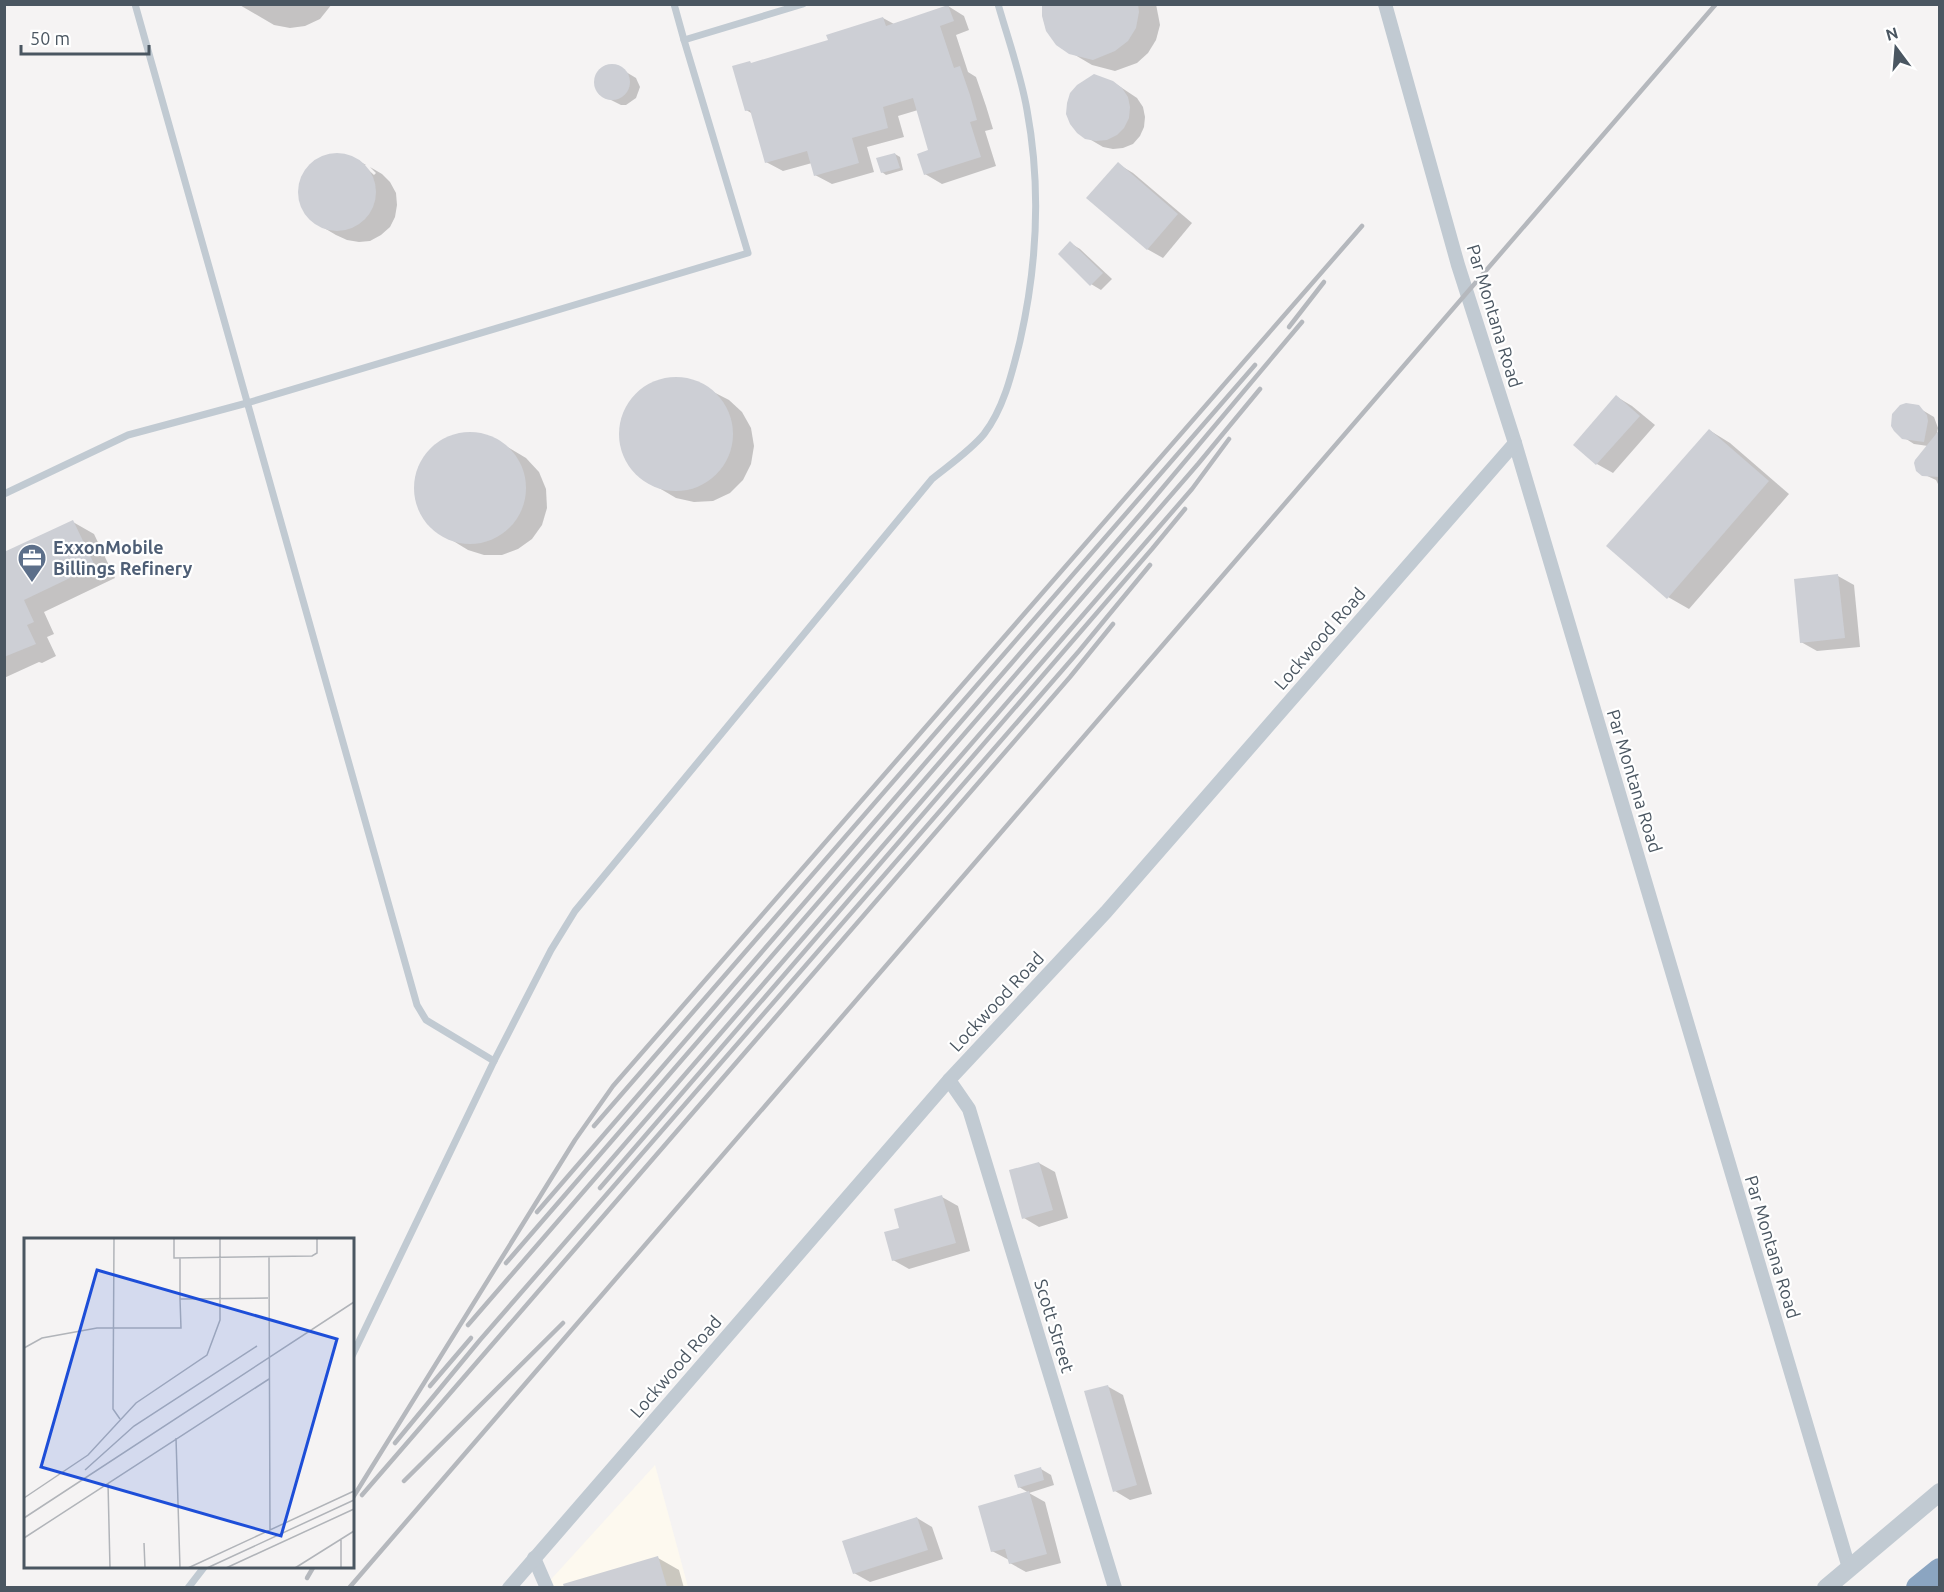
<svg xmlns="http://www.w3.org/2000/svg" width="1944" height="1592" font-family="Ubuntu,sans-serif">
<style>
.commercial{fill:#fdf9ef}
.shadow{fill:#0003}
.building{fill:#cdcfd5}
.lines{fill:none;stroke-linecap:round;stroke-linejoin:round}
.service{stroke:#c1cad2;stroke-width:7}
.minor{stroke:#c1cad2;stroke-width:14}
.tertiary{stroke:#c1cad2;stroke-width:18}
.motorway{stroke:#8ba5c1;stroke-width:26}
.rail{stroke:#b5b8bd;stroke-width:4.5}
.labels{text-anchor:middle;stroke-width:4.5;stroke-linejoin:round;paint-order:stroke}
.street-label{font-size:18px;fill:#4a5661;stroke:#fff}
.service-label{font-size:18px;font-weight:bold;fill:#4e5e75;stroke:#fff;text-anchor:start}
.inset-road{fill:none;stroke:#b1b4b9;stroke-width:1.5}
.view{fill:#1d4ed8;fill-opacity:0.15;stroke:#1d4ed8;stroke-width:3}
.inset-edge{fill:none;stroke:#4a5661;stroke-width:3}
</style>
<rect width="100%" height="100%" fill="#f5f3f3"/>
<path class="commercial" d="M655 1465 688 1587H544Z"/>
<g class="shadow">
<path d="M238 4H332L320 19 305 26 290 28 274 25Z"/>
<path d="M1044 4H1156L1160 25 1156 40 1148 53 1137 63 1115 71 1092 65 1070 52Z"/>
<path d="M948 6 964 16 969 30 956 35 968 72 976 77 986 106 993 129 985 131 996 166 942 184 925 174 930 151 918 110 898 116 904 137 867 147 874 172 832 184 815 175 812 163 783 171 766 162 753 114 746 110 752 64 830 41 883 18 894 24Z"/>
<path d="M611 65 616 66 636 78 640 87 636 98 626 105H621L599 94 595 83V78L601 69Z"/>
<path d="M1113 82 1137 98 1143 107 1145 117 1144 127 1140 136 1133 144 1123 148 1113 149 1103 147 1086 137Z"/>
<path d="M338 154 349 156 366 165H363L374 175 376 173 370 167 382 174 390 182 396 193 397 205 395 217 390 227 381 235 370 241 359 242 347 240 336 235 314 222 306 214 301 203 299 191 301 179 307 169 315 161 326 156Z"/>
<path d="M895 154 900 157 903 170 886 175 882 172Z"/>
<path d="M1118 164 1133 173 1192 223 1163 258 1147 249Z"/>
<path d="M1070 243 1080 249 1112 279 1101 290 1091 284Z"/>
<path d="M672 378 690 380 729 400 742 412 751 428 754 446 751 464 743 480 730 493 713 501 694 502 676 498 654 485 638 475 627 461 621 443V425L627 407 639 392 654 383Z"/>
<path d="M1617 397 1632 406 1655 425 1613 473 1597 464 1575 444Z"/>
<path d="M1912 404 1934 417 1938 428 1935 441 1940 440V488L1936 480 1923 474 1928 446 1914 444 1903 437Z"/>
<path d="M1709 430 1730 443 1789 494 1689 609 1668 597Z"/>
<path d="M469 433 488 436 504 445 526 458 539 472 546 489 547 508 542 525 532 539 518 549 502 555H484L468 550 432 528 421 514 416 497V479L422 461 434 447 450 437Z"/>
<path d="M73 522 94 534 115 578 44 612 54 634 47 637 56 656 42 663 39 662 4 678V554Z"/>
<path d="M1838 576 1854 585 1860 647 1817 651 1801 642Z"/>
<path d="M1039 1163 1055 1172 1068 1218 1039 1227 1024 1218Z"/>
<path d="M942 1197 958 1206 970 1251 909 1269 893 1260 901 1229Z"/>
<path d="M1107 1386 1123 1395 1152 1494 1130 1500 1115 1491Z"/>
<path d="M1041 1469 1051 1475 1054 1485 1029 1493 1019 1487Z"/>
<path d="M1029 1493 1045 1502 1061 1563 1026 1572 1010 1563 1009 1560 992 1551Z"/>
<path d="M917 1518 932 1527 943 1559 870 1582 854 1573Z"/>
<path d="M658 1558 679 1570 684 1588H584L582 1580Z"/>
</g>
<g class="building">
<path d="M1042 4H1138L1139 12 1136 28 1128 41 1115 51 1093 60 1069 54 1056 45 1046 31 1042 16Z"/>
<path d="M948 5 954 21 940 26 954 68 960 66 970 95 977 120 970 122 981 157 924 175 917 154 928 150 913 98 883 107 888 128 852 138 859 163 814 176 807 151 765 163 750 110 745 111 732 66 750 61 751 63 828 40 826 35 883 17 886 26Z"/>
<circle cx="612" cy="82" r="18"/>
<path d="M1094 74 1113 81 1122 88 1128 97 1130 107 1129 118 1124 128 1117 135 1107 140 1096 141 1085 139 1077 133 1070 124 1066 114 1067 103 1070 93 1077 85Z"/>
<circle cx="337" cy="192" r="39"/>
<path d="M895 153 900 168 881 173 876 158Z"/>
<path d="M1118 162 1178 214 1147 250 1086 198Z"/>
<path d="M1070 241 1103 273 1090 286 1058 254Z"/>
<circle cx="676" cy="434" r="57"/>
<path d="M1616 395 1640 416 1596 465 1573 445Z"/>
<path d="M1906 403 1919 405 1927 415 1928 421 1924 442 1902 439 1894 431 1891 426 1892 414 1900 405Z"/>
<path d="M1709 429 1769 481 1667 599 1606 546Z"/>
<path d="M1940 429V477L1922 476 1916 471 1914 463 1915 460Z"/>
<circle cx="470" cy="488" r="56"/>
<path d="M73 520 95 566 24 600 34 622 27 625 36 644 4 657V552Z"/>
<path d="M1838 574 1845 638 1800 643 1794 579Z"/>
<path d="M1039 1162 1053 1210 1022 1219 1009 1170Z"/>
<path d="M942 1195 956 1243 892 1261 884 1232 899 1228 894 1209Z"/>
<path d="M1108 1385 1137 1485 1113 1492 1084 1391Z"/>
<path d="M1041 1467 1044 1480 1018 1488 1014 1475Z"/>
<path d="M1029 1491 1047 1554 1009 1564 1005 1549 991 1552 978 1506Z"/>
<path d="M917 1517 928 1550 853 1574 842 1541Z"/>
<path d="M658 1556 667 1587H564L563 1584Z"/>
</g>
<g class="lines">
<g class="service">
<path d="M135 4 417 1005 426 1020 494 1061"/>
<path d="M674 4 684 40"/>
<path d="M4 494 128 435 247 403 748 253 684 40 803 4"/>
<path d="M352 1356 494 1061 551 950 575 911 932 479C948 466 971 450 984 434 1004 408 1012 373 1020 341 1037 266 1041 186 1027 110 1021 75 1008 39 998 4"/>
<path d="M188 1588 205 1566"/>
</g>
<g class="minor">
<path d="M1385 4 1458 265 1515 443 1849 1568"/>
<path d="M949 1080 969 1109 1115 1588"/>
<path d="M534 1558 547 1588"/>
<path d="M509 1588 949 1080 1106 912 1515 443"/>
</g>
<path class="tertiary" d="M1826 1588 1940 1492"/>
<path class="motorway" d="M1919 1588 1940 1571"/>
<g class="rail">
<path d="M1289 327 1324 282"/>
<path d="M594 1126 1255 365"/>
<path d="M600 1188 1152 549 1185 509"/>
<path d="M537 1212 1144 510 1302 322"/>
<path d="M506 1263 1198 464 1260 389"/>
<path d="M468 1325 1192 489 1229 439"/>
<path d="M430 1386 471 1338"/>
<path d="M395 1443 480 1340 1079 651 1150 565"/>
<path d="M404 1481 563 1323"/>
<path d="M362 1495 1070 677 1113 624"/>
<path d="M352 1499 575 1140 613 1086 1362 226"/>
<path d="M307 1578 314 1566"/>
<path d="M349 1588 1716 4"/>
</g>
</g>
<defs>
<g id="office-pin" transform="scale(1.5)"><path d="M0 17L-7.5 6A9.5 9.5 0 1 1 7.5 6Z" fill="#5c6f8a" stroke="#fff"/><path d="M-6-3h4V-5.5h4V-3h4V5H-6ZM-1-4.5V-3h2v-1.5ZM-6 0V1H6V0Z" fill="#fff"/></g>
</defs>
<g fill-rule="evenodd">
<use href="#office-pin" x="32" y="558"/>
</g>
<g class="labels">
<g class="street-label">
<text transform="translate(1494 316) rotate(73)" y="6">Par Montana Road</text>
<text transform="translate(1320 639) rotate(-49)" y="6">Lockwood Road</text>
<text transform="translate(1634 781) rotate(73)" y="6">Par Montana Road</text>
<text transform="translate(997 1002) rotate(-47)" y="6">Lockwood Road</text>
<text transform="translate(1772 1247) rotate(73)" y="6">Par Montana Road</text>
<text transform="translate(1054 1326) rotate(73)" y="6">Scott Street</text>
<text transform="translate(676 1367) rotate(-49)" y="6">Lockwood Road</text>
</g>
<g class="service-label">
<text x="53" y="554">ExxonMobile<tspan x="53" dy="21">Billings Refinery</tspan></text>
</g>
</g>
<g transform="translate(24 1238)">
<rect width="330" height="330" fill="#f5f3f3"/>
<path class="inset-road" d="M90 0 89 171 96 181M150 0V20L288 18 293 15V0M245 19 246 292M156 61V20M0 110 18 100 73 90H157L156 61 244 60M152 200 156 330M61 232 110 188 233 108M84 245 86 330M0 260 64 217 112 165 183 117 196 82V0M0 280 330 64M0 300 245 141M317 302V330M120 305 121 330M164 330 330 253M183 330 330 262M202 330 330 271M271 330 330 293"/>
<path class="view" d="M73 32 313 101 257 298 17 229Z"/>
<rect width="330" height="330" class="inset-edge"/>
</g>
<rect width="1944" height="1592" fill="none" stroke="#4a5661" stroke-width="12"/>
<g transform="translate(1896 48) rotate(344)" stroke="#ffffff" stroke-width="4.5" paint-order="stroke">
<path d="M0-4.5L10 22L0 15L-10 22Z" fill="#4a5661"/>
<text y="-9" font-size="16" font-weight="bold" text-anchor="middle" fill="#4a5661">N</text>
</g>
<path d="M21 45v9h128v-9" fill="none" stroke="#4a5661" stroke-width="3"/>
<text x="30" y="45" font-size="18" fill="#4a5661" stroke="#ffffff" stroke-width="4.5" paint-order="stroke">50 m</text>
</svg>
